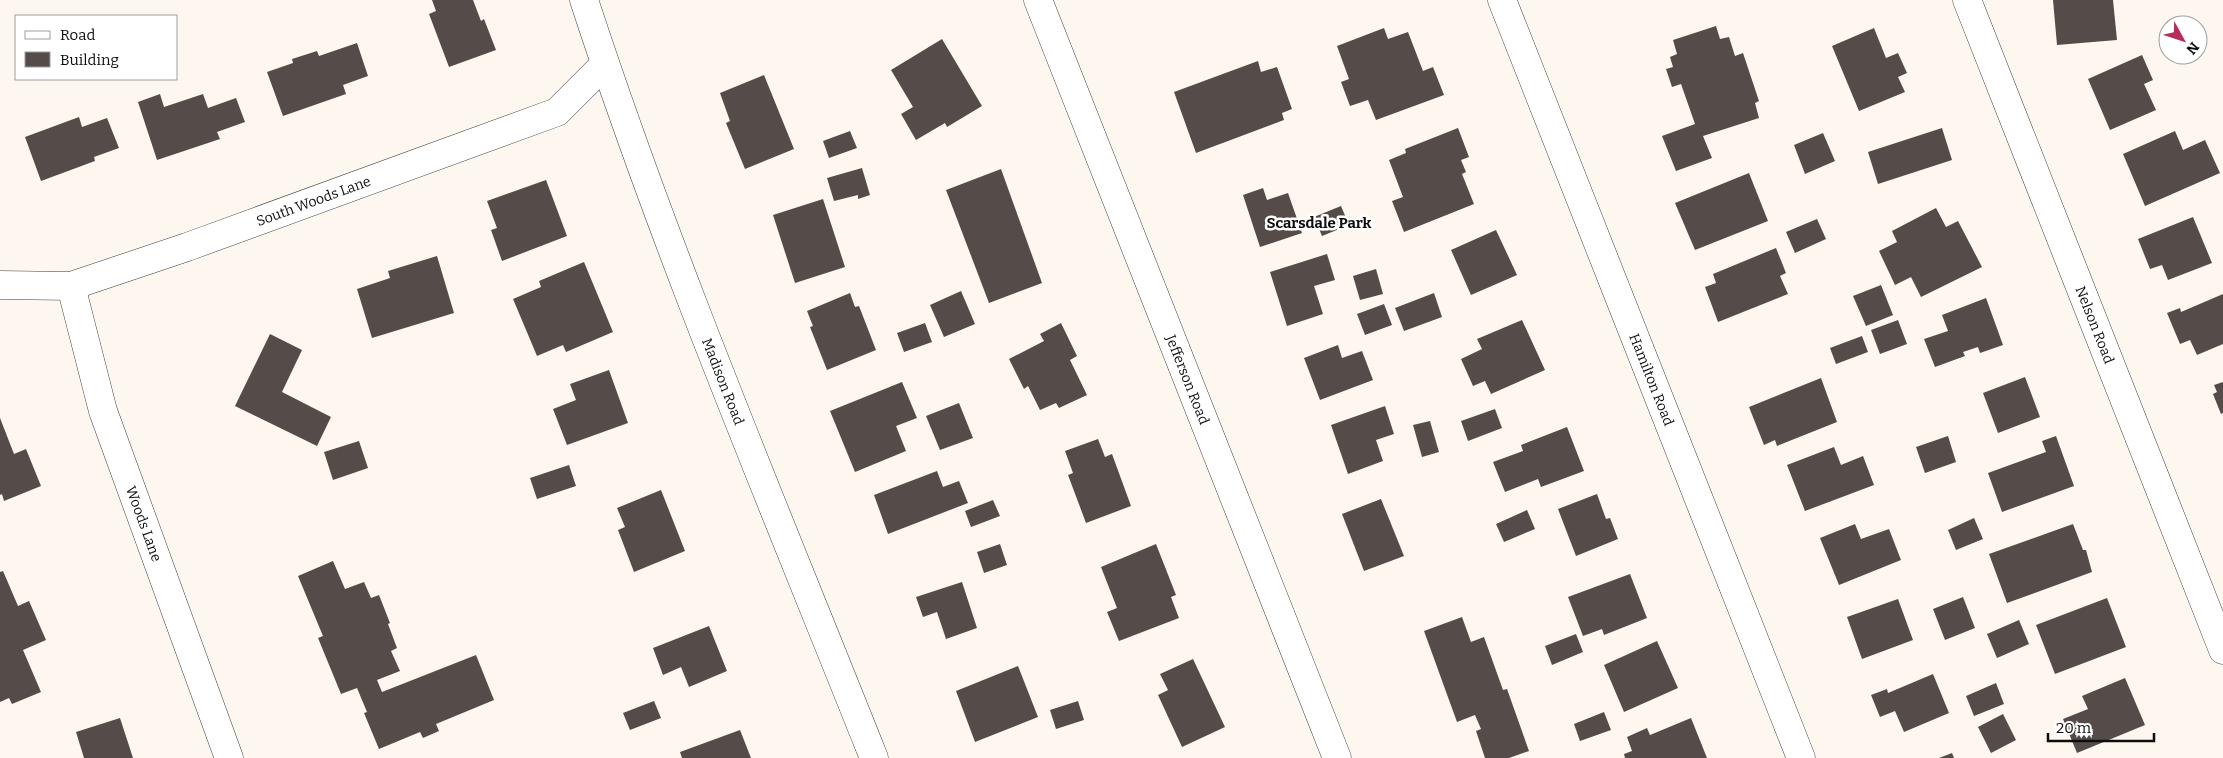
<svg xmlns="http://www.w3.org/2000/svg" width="2223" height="758" font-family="Bitter,serif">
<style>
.building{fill:#554c4a}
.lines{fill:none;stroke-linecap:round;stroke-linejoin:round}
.minor-casing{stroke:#404040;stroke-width:29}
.minor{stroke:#fff;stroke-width:28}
.labels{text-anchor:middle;stroke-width:5;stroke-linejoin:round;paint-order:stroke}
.street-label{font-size:14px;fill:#0d0d0d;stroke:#fff}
.neighbourhood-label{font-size:15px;font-weight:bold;fill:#0d0d0d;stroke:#fff}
</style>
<rect width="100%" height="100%" fill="#fef7ef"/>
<g class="building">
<path d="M432 0H473L481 21 484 19 496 50 449 67 429 14 436 11Z"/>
<path d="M2053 0H2113L2117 40 2057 45Z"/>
<path d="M1716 26 1720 39 1729 37 1735 56 1743 53 1759 101 1755 103 1759 118 1703 136 1712 158 1676 171 1662 136 1695 124 1681 84 1672 87 1666 69 1673 67 1670 57 1677 54 1673 40Z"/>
<path d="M1384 28 1388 39 1408 32 1423 71 1433 67 1444 95 1376 120 1368 100 1350 106 1341 82 1349 79 1337 46Z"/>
<path d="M1874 28 1886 58 1898 53 1907 73 1898 77 1905 92 1859 111 1832 46Z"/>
<path d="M942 39 982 106 947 127 945 123 916 140 901 114 913 107 891 70Z"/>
<path d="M357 43 368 76 343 85 346 94 283 116 267 72 293 63 292 59 317 51 319 56Z"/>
<path d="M2142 55 2153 80 2144 84 2156 110 2110 130 2088 79Z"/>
<path d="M1258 61 1261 72 1277 67 1292 109 1282 113 1284 120 1196 153 1174 92Z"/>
<path d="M764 75 794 149 745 169 726 123 730 121 720 93Z"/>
<path d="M160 94 164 107 203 94 208 108 236 98 245 122 217 132 220 139 157 160 138 102Z"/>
<path d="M79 117 82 127 107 118 119 148 94 157 95 161 41 181 25 137Z"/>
<path d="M1458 128 1469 157 1461 160 1466 172 1462 174 1474 204 1404 232 1392 201 1403 197 1389 160 1406 153 1405 149Z"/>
<path d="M1942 128 1952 160 1878 184 1868 152Z"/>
<path d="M850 131 857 148 829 158 823 141Z"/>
<path d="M2175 131 2183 150 2205 140 2220 173 2145 206 2123 154Z"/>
<path d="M1823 133 1835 161 1805 174 1794 145Z"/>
<path d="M862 168 870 195 858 199V195L834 201 827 178Z"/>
<path d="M1001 169 1042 283 989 303 946 190Z"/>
<path d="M1749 173 1768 221 1695 250 1675 203Z"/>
<path d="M546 180 567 236 502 261 491 230 497 228 487 201Z"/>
<path d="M1263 188 1267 200 1288 193 1302 233 1260 247 1243 195Z"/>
<path d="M823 199 845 267 795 283 773 215Z"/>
<path d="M1341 206 1349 225 1322 236 1314 217Z"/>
<path d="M1936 208 1946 227 1958 221 1982 267 1921 297 1911 277 1895 285 1879 251 1897 242 1892 231Z"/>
<path d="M2193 217 2212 263 2168 280 2162 265 2150 269 2138 239Z"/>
<path d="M1817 219 1826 239 1795 253 1786 232Z"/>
<path d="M1496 230 1517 275 1471 295 1451 250Z"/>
<path d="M1776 248 1786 273 1780 276 1788 294 1718 322 1705 287 1716 283 1713 274Z"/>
<path d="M1327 254 1335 280 1314 286 1323 314 1287 326 1270 272Z"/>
<path d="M437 256 454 313 372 338 357 289 390 278 388 271Z"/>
<path d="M584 262 613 332 566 352 563 345 537 356 513 299 541 287 539 281Z"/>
<path d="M1376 269 1383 294 1360 300 1353 276Z"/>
<path d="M1881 285 1893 315 1866 326 1853 296Z"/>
<path d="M961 291 975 324 944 337 930 305Z"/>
<path d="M850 293 855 307 859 306 876 350 827 370 810 327 813 326 807 311Z"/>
<path d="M1434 293 1442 317 1404 331 1395 308Z"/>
<path d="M2223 294V344L2197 355 2190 340 2180 344 2167 313 2180 308 2181 312Z"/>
<path d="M1986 298 2003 345 1980 353 1978 347 1963 352 1965 356 1935 367 1924 339 1948 331 1942 315Z"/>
<path d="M1384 304 1392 325 1365 335 1357 314Z"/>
<path d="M1522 320 1545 370 1491 394 1485 381 1473 386 1461 359 1482 349 1477 339Z"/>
<path d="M1898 320 1907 344 1880 354 1871 330Z"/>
<path d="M925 323 932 342 904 352 897 333Z"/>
<path d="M1061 323 1077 356 1070 360 1087 395 1059 408 1056 403 1040 410 1028 386 1024 389 1009 359 1044 341 1040 334Z"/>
<path d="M270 334 302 350 282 392 331 417 317 446 235 406Z"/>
<path d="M1862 336 1868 352 1836 364 1830 348Z"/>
<path d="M1338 345 1342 358 1362 351 1373 380 1320 400 1304 358Z"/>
<path d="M609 370 628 423 567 445 553 409 576 400 570 384Z"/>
<path d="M2025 377 2040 417 1998 433 1983 393Z"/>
<path d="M1821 378 1837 422 1777 446 1775 440 1764 445 1749 407Z"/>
<path d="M902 382 917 418 896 426 906 451 855 472 830 411Z"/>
<path d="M2223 382V413L2221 414 2213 394 2217 392 2214 385Z"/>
<path d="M959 403 973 438 940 450 926 416Z"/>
<path d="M1385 406 1394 434 1376 440 1383 461 1348 474 1331 425Z"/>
<path d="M1495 409 1502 428 1468 441 1461 421Z"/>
<path d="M0 418 14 454 26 449 41 486 4 501 2 494 0 495Z"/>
<path d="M1430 421 1439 452 1422 457 1413 425Z"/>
<path d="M1567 427 1584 471 1541 487 1538 479 1505 492 1493 462 1523 451 1521 445Z"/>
<path d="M1948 436 1956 462 1925 473 1916 447Z"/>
<path d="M2056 436 2074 486 2002 512 1988 473 2046 452 2042 441Z"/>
<path d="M1098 439 1105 457 1112 454 1131 506 1086 523 1068 475 1073 473 1065 451Z"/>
<path d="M359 441 368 468 333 480 324 452Z"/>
<path d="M1834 447 1841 465 1863 456 1874 485 1805 511 1787 465Z"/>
<path d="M569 465 576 486 537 499 530 478Z"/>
<path d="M937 471 943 487 959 481 968 503 888 534 874 495Z"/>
<path d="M661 490 685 551 634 572 618 530 625 527 617 508Z"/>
<path d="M1597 494 1606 519 1610 518 1618 539 1576 556 1558 509Z"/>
<path d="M1381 499 1404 556 1364 571 1342 514Z"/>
<path d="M993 500 1000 516 971 527 965 511Z"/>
<path d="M1527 510 1535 529 1504 542 1496 524Z"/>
<path d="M1974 518 1983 539 1956 550 1948 530Z"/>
<path d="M1855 524 1861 539 1889 529 1901 560 1839 585 1820 538Z"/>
<path d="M2073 524 2083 550H2086L2092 572 2007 603 1989 554Z"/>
<path d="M1000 544 1007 565 984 573 977 552Z"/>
<path d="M1156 544 1176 595 1171 597 1179 618 1119 641 1107 612 1117 608 1101 567Z"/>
<path d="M333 561 345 589 364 582 371 598 379 595 390 623 388 624 397 648 391 651 400 671 377 680 382 692 476 655 494 700 436 724 439 731 423 738 420 732 379 749 364 713 367 712 357 688 341 694 318 638 323 636 298 576Z"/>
<path d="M3 571 18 606 29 601 46 640 23 650 41 692 12 704 9 698 0 702V572Z"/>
<path d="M1630 574 1647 618 1604 635 1602 629 1583 636 1568 597Z"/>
<path d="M962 582 977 628 946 639 937 612 923 617 916 597Z"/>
<path d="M1963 597 1975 628 1945 640 1933 609Z"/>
<path d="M2107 598 2126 647 2055 674 2036 625Z"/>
<path d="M1898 599 1913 640 1862 659 1847 617Z"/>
<path d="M1462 617 1471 642 1484 637 1503 690 1507 689 1529 751 1509 758H1485L1476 731 1481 729 1475 715 1457 722 1424 631Z"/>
<path d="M2019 620 2029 644 1997 658 1987 634Z"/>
<path d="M709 626 727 671 689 687 681 667 663 675 653 648Z"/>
<path d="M1576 634 1583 652 1552 665 1545 646Z"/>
<path d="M1657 641 1678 688 1624 712 1604 665Z"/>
<path d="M1193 659 1225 727 1182 747 1158 695 1168 690 1160 674Z"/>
<path d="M1018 666 1038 717 975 742 956 691Z"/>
<path d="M1933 674 1949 713 1904 732 1895 711 1880 717 1871 695 1887 689 1888 693Z"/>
<path d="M2125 678 2145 725 2077 753 2063 719 2088 709 2082 696Z"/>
<path d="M1996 683 2004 704 1974 716 1966 696Z"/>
<path d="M654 701 661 718 630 730 623 713Z"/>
<path d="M1078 701 1084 720 1056 729 1050 710Z"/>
<path d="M1604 712 1611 730 1580 741 1574 724Z"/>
<path d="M2003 714 2016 740 1991 753 1978 727Z"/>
<path d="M120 718 133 758H84L76 732Z"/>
<path d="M1691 718 1707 758H1625L1624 754 1632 751 1627 737 1647 728 1650 735Z"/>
<path d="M740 730 751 758H682L680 752Z"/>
<path d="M1952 753 1954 758H1939Z"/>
</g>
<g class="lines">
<g class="minor-casing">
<g id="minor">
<path id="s1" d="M584 0C668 257 774 507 874 758"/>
<path id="s2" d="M1038 0 1337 758"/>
<path id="s3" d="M1502 0 1801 758"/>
<path id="s4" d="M1967 0 2223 650"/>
<path id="s5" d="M0 285 71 286 187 247 557 112 605 64"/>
<path id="s6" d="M71 286 103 411 229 758"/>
</g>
</g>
<use href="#minor" class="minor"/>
</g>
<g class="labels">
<g class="street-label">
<text dy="5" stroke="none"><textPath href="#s5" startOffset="328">South Woods Lane</textPath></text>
<text dy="5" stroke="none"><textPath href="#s4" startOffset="349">Nelson Road</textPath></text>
<text dy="5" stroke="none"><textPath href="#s2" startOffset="408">Jefferson Road</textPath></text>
<text dy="5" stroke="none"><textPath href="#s3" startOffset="408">Hamilton Road</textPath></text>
<text dy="5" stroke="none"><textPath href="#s1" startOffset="406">Madison Road</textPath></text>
<text dy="5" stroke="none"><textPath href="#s6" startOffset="249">Woods Lane</textPath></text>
</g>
<g class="neighbourhood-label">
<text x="1319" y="228">Scarsdale Park</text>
</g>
</g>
<rect x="15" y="15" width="162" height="65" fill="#ffffff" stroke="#9e9e9e"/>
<rect x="25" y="31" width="25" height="8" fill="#ffffff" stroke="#9e9e9e"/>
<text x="60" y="40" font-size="15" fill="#0d0d0d">Road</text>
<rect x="25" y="52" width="25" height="15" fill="#554c4a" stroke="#9e9e9e"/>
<text x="60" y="65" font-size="15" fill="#0d0d0d">Building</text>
<g transform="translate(2183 40) rotate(130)"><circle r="24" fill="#ffffff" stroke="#9e9e9e"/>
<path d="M0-4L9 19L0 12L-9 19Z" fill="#b52e5a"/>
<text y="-8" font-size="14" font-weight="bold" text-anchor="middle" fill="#0d0d0d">N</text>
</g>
<path d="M2048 733v8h106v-8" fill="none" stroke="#0d0d0d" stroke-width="2.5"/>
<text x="2056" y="733" font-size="15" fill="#0d0d0d" stroke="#ffffff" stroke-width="4" paint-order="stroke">20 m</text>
</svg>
